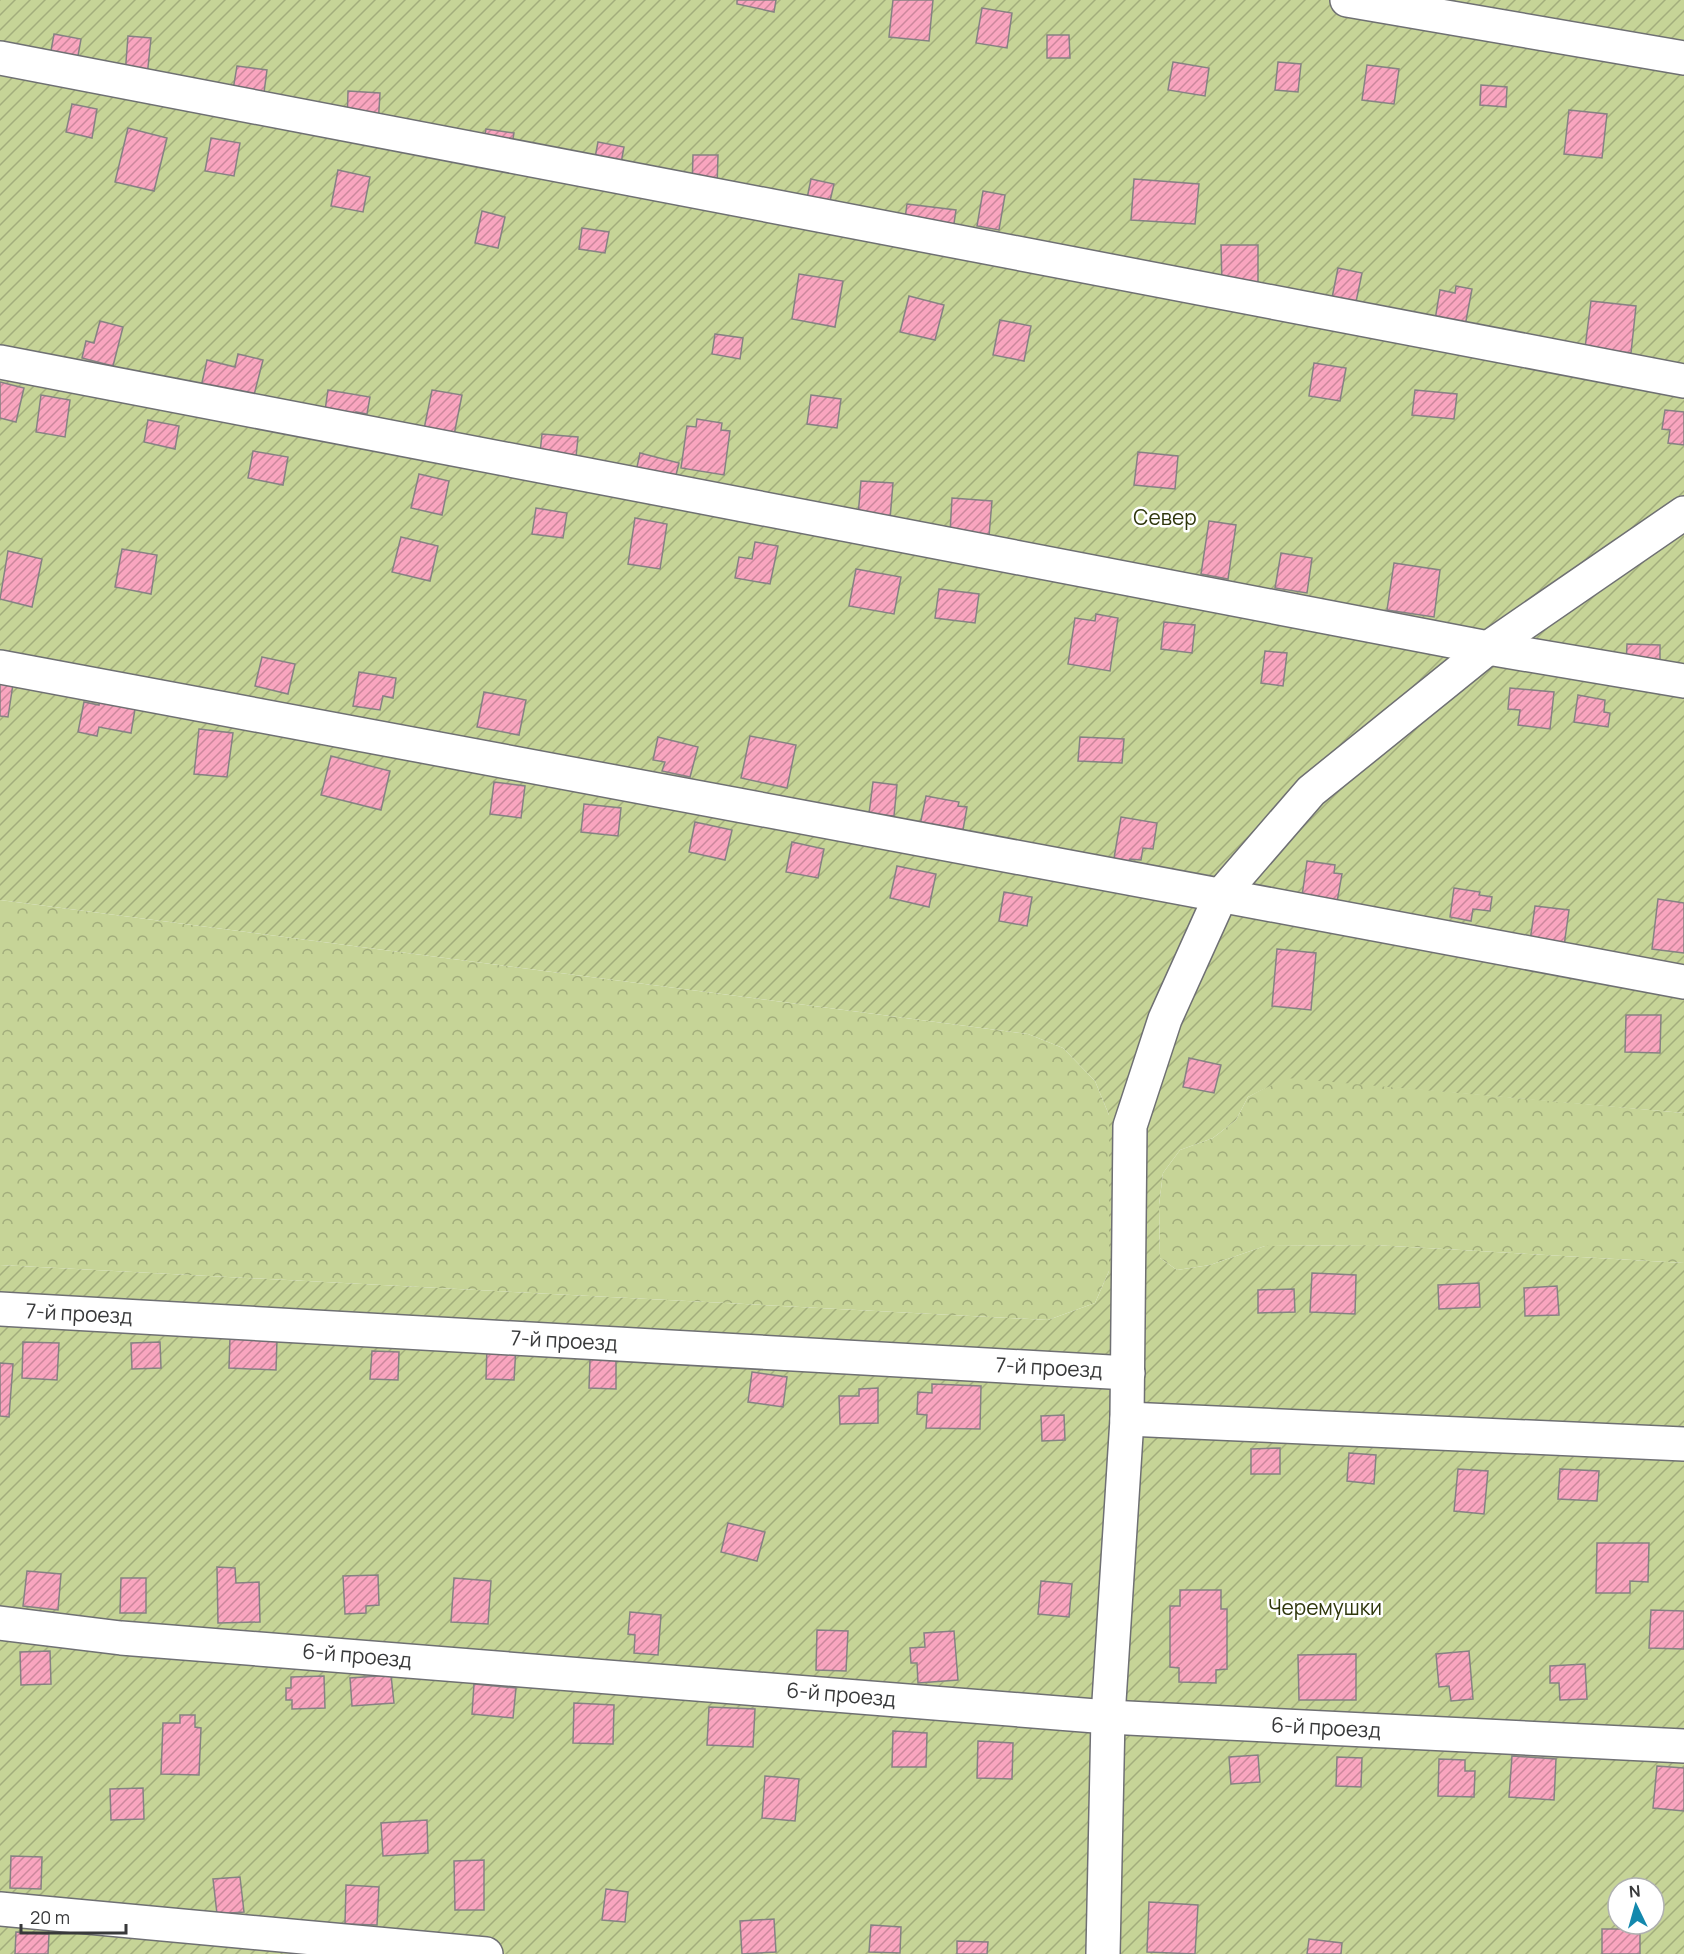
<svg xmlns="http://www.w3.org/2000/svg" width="1684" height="1954" font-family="Manrope,sans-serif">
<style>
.forest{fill:url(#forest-crowns)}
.garden{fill:url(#garden-furrows);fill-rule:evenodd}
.building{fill:url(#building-hatch);stroke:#868283;stroke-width:1.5}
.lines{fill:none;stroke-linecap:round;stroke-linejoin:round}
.minor-casing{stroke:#6f7073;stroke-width:36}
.minor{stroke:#fff;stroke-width:33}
.labels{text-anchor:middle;stroke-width:5;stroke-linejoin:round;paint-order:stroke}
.park-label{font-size:21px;fill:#2f370c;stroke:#fff}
.street-label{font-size:21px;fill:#38393a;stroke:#fff}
</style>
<defs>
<pattern id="forest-crowns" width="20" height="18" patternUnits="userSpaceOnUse" patternTransform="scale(1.5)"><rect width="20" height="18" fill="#c6d497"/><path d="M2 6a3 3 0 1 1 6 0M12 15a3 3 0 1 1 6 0" fill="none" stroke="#a2ad7c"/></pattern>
<pattern id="garden-furrows" width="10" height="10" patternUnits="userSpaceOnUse" patternTransform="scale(1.5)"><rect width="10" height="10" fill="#c6d497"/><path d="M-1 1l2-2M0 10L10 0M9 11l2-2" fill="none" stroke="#a2ad7c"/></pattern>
<pattern id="building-hatch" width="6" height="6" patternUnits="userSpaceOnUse" patternTransform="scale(1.5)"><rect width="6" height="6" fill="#f9a5bf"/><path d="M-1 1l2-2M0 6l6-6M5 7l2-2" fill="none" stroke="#cb879c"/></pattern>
</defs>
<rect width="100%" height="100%" fill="#f8f9fd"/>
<g class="forest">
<path d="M0 900 1028 1034 1063 1048 1095 1081 1109 1115V1271L1095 1303 1048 1320 0 1265Z"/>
<path d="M1286 1077 1684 1113V1263L1374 1245 1265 1246 1210 1265 1177 1270 1160 1258 1159 1205 1163 1173 1180 1150 1213 1138 1236 1120 1248 1097Z"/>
</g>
<path class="garden" d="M0 0H1684V1113L1286 1078 1248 1097 1236 1120 1213 1138 1180 1150 1163 1173 1159 1205 1160 1258 1177 1270 1210 1265 1265 1246 1374 1245 1684 1263V1954H0V1265L1048 1320 1095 1303 1109 1271V1115L1095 1081 1063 1048 1028 1034 0 900ZM1618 1888H1654V1924H1618Z"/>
<g class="building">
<path d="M737 0H776L774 12 737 4Z"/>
<path d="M893 0H933L929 41 889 37Z"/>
<path d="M982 8 1012 13 1007 48 976 43Z"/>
<path d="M54 34 81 39 76 67 49 62Z"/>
<path d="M1047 35H1069L1070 58H1047Z"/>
<path d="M128 36 151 38 147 77 125 75Z"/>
<path d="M1173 62 1209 68 1205 96 1168 90Z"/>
<path d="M1278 62 1301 64 1298 92 1275 90Z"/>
<path d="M1367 65 1399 69 1394 104 1362 100Z"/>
<path d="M237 66 267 70 263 100 232 96Z"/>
<path d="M1481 85 1507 87 1506 107 1480 105Z"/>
<path d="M348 91 380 93 378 126 347 124Z"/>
<path d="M72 104 97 109 92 138 66 132Z"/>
<path d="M1569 110 1607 114 1602 158 1564 154Z"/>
<path d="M128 128 167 138 154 191 115 182Z"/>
<path d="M486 129 514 133 510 156 482 151Z"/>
<path d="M211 138 240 143 234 176 205 171Z"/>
<path d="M598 142 624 147 619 174 593 168Z"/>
<path d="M693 155H718L717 187H692Z"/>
<path d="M338 170 370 177 363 212 331 206Z"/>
<path d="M811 179 834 184 826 218 804 213Z"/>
<path d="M1134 179 1199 184 1195 224 1131 220Z"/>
<path d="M983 191 1005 195 999 230 977 226Z"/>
<path d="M907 204 956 210 953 230 903 233Z"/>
<path d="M482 211 505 217 498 248 475 243Z"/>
<path d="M582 228 609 232 605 253 579 249Z"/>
<path d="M1221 245H1258V284L1222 285Z"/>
<path d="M1338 268 1362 273 1356 302 1332 298Z"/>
<path d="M799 274 843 281 835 327 792 319Z"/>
<path d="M1456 286 1472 289 1465 326 1435 320 1440 290 1455 293Z"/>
<path d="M909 296 944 305 935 340 900 332Z"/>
<path d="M1591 301 1636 306 1631 353 1585 348Z"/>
<path d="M1000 320 1031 326 1024 361 993 355Z"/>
<path d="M100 321 123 327 113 366 82 358 86 341 94 343Z"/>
<path d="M715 334 743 338 740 359 712 354Z"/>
<path d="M238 354 263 360 253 399 201 387 207 360 235 367Z"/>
<path d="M1314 363 1346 368 1340 401 1309 396Z"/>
<path d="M0 382 24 388 16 422 0 418Z"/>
<path d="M328 390 370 397 367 414 356 412 355 422 324 417Z"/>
<path d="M432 390 462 395 454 435 424 429Z"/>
<path d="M1415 390 1457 394 1454 419 1412 415Z"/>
<path d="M41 395 70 400 65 437 36 432Z"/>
<path d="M811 395 841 399 837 428 807 424Z"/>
<path d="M1665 410 1684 412V445L1668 443 1670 430 1662 429Z"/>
<path d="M697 419 722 423 721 430 730 431 724 475 681 468 687 426 696 427Z"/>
<path d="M148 420 179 426 175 449 144 442Z"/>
<path d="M542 434 578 437 575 467 539 463Z"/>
<path d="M253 451 288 457 283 485 248 478Z"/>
<path d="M1138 452 1178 456 1175 489 1134 485Z"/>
<path d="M640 453 679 463 672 491 634 481Z"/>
<path d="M419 474 449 481 442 515 411 508Z"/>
<path d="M861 481 893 483 890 519 858 516Z"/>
<path d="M952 498 992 501 989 536 950 533Z"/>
<path d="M536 508 567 513 563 538 532 534Z"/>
<path d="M635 518 667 524 660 569 628 564Z"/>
<path d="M1209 521 1236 525 1228 579 1201 574Z"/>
<path d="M401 537 438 546 430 581 392 572Z"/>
<path d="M755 542 778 546 770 584 735 578 739 557 752 559Z"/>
<path d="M122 549 157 555 151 594 115 587Z"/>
<path d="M8 551 42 559 32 607 0 599Z"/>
<path d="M1281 553 1312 558 1307 593 1275 588Z"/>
<path d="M1394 563 1440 570 1434 617 1387 610Z"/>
<path d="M856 569 901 577 894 614 849 606Z"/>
<path d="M939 589 979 594 975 623 935 618Z"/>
<path d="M1096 614 1118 618 1110 671 1068 664 1075 618 1095 621Z"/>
<path d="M1164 622 1195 625 1192 653 1161 649Z"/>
<path d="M1627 644 1660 645V666L1626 665Z"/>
<path d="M1265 651 1287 653 1283 686 1261 683Z"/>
<path d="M262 657 295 664 288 694 255 686Z"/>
<path d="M359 672 396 678 393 698 383 696 380 710 353 706Z"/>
<path d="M0 682 13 684 8 717 0 716Z"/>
<path d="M1510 688 1554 692 1550 729 1518 725 1520 710 1508 709Z"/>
<path d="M484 692 526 700 519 735 477 727Z"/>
<path d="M1578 695 1605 700 1604 712 1610 713 1608 727 1574 722Z"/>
<path d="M101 696 136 703 131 733 99 727 97 736 78 732 84 702 99 705Z"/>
<path d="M199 729 233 733 227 777 194 774Z"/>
<path d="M750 736 796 745 787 788 741 778Z"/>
<path d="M658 737 698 747 690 777 662 771 665 762 653 760Z"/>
<path d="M1080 737 1124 739 1122 763 1078 761Z"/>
<path d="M331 756 390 771 381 810 321 795Z"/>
<path d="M494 782 525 786 521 818 490 814Z"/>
<path d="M873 782 897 785 894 816 869 814Z"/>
<path d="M926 796 959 802 958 806 967 807 963 830 952 828 950 837 919 830Z"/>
<path d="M584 804 621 808 618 836 581 832Z"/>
<path d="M1121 817 1157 823 1153 849 1143 848 1141 860 1130 859 1127 866 1113 864Z"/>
<path d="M695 822 732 830 725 860 689 852Z"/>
<path d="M792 842 824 849 818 878 786 872Z"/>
<path d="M1307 861 1335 865 1334 873 1342 874 1337 902 1302 896Z"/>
<path d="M897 866 936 874 929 907 890 898Z"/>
<path d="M1454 888 1480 892 1479 895 1492 897 1490 911 1473 909 1471 921 1450 917Z"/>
<path d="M1004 892 1032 897 1027 926 999 921Z"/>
<path d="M1658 899 1684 903V953L1652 949Z"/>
<path d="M1535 906 1569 910 1564 946 1530 941Z"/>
<path d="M1277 949 1316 953 1311 1010 1272 1006Z"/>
<path d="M1626 1015H1661L1660 1053 1625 1052Z"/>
<path d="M1189 1058 1221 1065 1214 1093 1183 1087Z"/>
<path d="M1312 1273 1356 1275 1355 1314 1310 1312Z"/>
<path d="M1479 1283 1480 1307 1439 1309 1438 1285Z"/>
<path d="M1557 1286 1559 1315 1525 1316 1524 1288Z"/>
<path d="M1294 1289 1295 1312 1258 1313V1290Z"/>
<path d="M230 1337 277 1339 276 1370 229 1368Z"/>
<path d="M23 1342 59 1343 57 1380 22 1378Z"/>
<path d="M160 1342 161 1368 132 1369 131 1343Z"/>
<path d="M487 1346 516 1347 514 1380 486 1379Z"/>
<path d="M372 1351 399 1352 398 1380 370 1379Z"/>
<path d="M590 1359 616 1360V1389L589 1388Z"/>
<path d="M0 1363 13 1364 9 1417 0 1416Z"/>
<path d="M752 1372 787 1377 783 1407 748 1402Z"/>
<path d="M932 1384 981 1386 980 1429 926 1428 927 1415 917 1414 918 1392 932 1393Z"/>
<path d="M878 1388V1423L840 1424 839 1396H859V1389Z"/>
<path d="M1064 1415 1065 1440 1042 1441 1041 1416Z"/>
<path d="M1280 1448V1474H1251V1449Z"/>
<path d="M1349 1453 1376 1455 1374 1484 1347 1481Z"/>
<path d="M1458 1469 1488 1471 1484 1514 1454 1511Z"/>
<path d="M1560 1469 1599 1471 1597 1501 1558 1499Z"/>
<path d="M728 1523 765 1532 757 1561 721 1552Z"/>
<path d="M1597 1543H1649L1648 1582 1630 1581V1593H1596Z"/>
<path d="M217 1567 235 1568 236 1583 259 1582 260 1622 218 1623Z"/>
<path d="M27 1571 61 1574 58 1610 23 1606Z"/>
<path d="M378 1575 379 1605 366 1606V1613L345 1614 343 1576Z"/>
<path d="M121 1578H146V1613H120Z"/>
<path d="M454 1578 491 1581 488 1624 451 1622Z"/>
<path d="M1041 1581 1072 1584 1069 1617 1038 1614Z"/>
<path d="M1180 1590H1221V1609H1227V1669L1216 1670V1683L1179 1682V1668L1170 1667V1606H1180Z"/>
<path d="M1651 1610 1684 1611V1649L1649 1648Z"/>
<path d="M630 1612 661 1615 658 1655 634 1653 635 1635 628 1634Z"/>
<path d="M817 1630 848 1631 846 1671 816 1670Z"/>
<path d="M954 1631 958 1680 918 1683 917 1663H911L910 1648 925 1647 924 1633Z"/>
<path d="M50 1651 51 1684 21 1685 20 1652Z"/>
<path d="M1469 1651 1473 1699 1451 1701 1449 1686 1439 1687 1436 1654Z"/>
<path d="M1356 1654V1700H1299L1298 1655Z"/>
<path d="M1585 1664 1587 1699 1560 1700 1559 1683H1550V1666Z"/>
<path d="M391 1675 394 1703 352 1706 350 1678Z"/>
<path d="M324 1676 325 1708 292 1709V1700H286V1688H291V1677Z"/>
<path d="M474 1684 516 1688 513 1718 472 1714Z"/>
<path d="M574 1703 614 1705 613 1744 573 1743Z"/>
<path d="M709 1707 755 1709 753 1747 707 1745Z"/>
<path d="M180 1715H195V1727L201 1728 199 1775 161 1774 163 1723H180Z"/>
<path d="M893 1731 927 1733 926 1767H892Z"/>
<path d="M978 1741 1013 1743 1012 1779 977 1778Z"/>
<path d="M1258 1755 1260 1782 1231 1784 1229 1757Z"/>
<path d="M1512 1756 1556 1759 1554 1800 1509 1797Z"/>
<path d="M1337 1757 1362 1758 1361 1787 1336 1786Z"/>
<path d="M1439 1759 1465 1760V1771H1475L1474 1797 1438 1796Z"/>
<path d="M1657 1766 1684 1768V1811L1653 1808Z"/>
<path d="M765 1776 799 1779 795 1821 762 1818Z"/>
<path d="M143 1788 144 1819 111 1820 110 1789Z"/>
<path d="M427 1820 428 1853 383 1856 381 1823Z"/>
<path d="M11 1856 42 1857 41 1889 10 1888Z"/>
<path d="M484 1860V1910H455L454 1861Z"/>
<path d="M240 1877 244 1912 217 1914 213 1879Z"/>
<path d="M346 1885 379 1887 377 1925 345 1924Z"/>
<path d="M606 1889 628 1892 625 1922 602 1920Z"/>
<path d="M1149 1902 1198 1905 1195 1954 1147 1952Z"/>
<path d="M774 1919 776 1952 742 1954 740 1921Z"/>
<path d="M871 1925 901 1927 900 1953 869 1952Z"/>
<rect x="1602" y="1929" width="38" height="25"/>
<path d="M16 1932 49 1934 48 1954H15Z"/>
<path d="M1309 1939 1342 1943 1341 1954H1307Z"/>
<path d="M957 1941 988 1942 987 1954H957Z"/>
</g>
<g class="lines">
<g class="minor-casing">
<g id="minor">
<path d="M1347 0 1684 58"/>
<path d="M0 58 1684 381"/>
<path d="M0 362 1488 648 1684 681"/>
<path d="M0 667 1684 982"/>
<path d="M0 1309 1128 1373"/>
<path d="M1127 1419 1684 1444"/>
<path d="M0 1623 121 1638 1108 1717 1684 1746"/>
<path d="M0 1909 486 1954"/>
<path d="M1103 1954 1108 1717 1127 1419 1130 1126 1165 1019 1221 895 1311 791 1488 648 1684 513"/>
</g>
</g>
<use href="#minor" class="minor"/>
</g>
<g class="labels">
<g class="park-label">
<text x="1165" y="525">Север</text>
<text x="1325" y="1615">Черемушки</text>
</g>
<g class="street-label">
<text transform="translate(79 1314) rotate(3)" y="7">7-й проезд</text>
<text transform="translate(564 1341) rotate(3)" y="7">7-й проезд</text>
<text transform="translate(1049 1368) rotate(3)" y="7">7-й проезд</text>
<text transform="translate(357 1656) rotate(5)" y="7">6-й проезд</text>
<text transform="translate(841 1695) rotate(5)" y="7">6-й проезд</text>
<text transform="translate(1326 1728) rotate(3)" y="7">6-й проезд</text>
</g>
</g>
<g transform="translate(1636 1906) rotate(355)"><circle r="28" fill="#ffffff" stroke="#afb0b0" stroke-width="1.5"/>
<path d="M0-4.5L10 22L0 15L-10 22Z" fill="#1388ad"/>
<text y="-9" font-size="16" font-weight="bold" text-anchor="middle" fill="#38393a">N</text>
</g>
<path d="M21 1924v9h105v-9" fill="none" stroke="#38393a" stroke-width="3"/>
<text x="30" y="1924" font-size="18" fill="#38393a" stroke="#ffffff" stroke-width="4.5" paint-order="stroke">20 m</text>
</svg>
